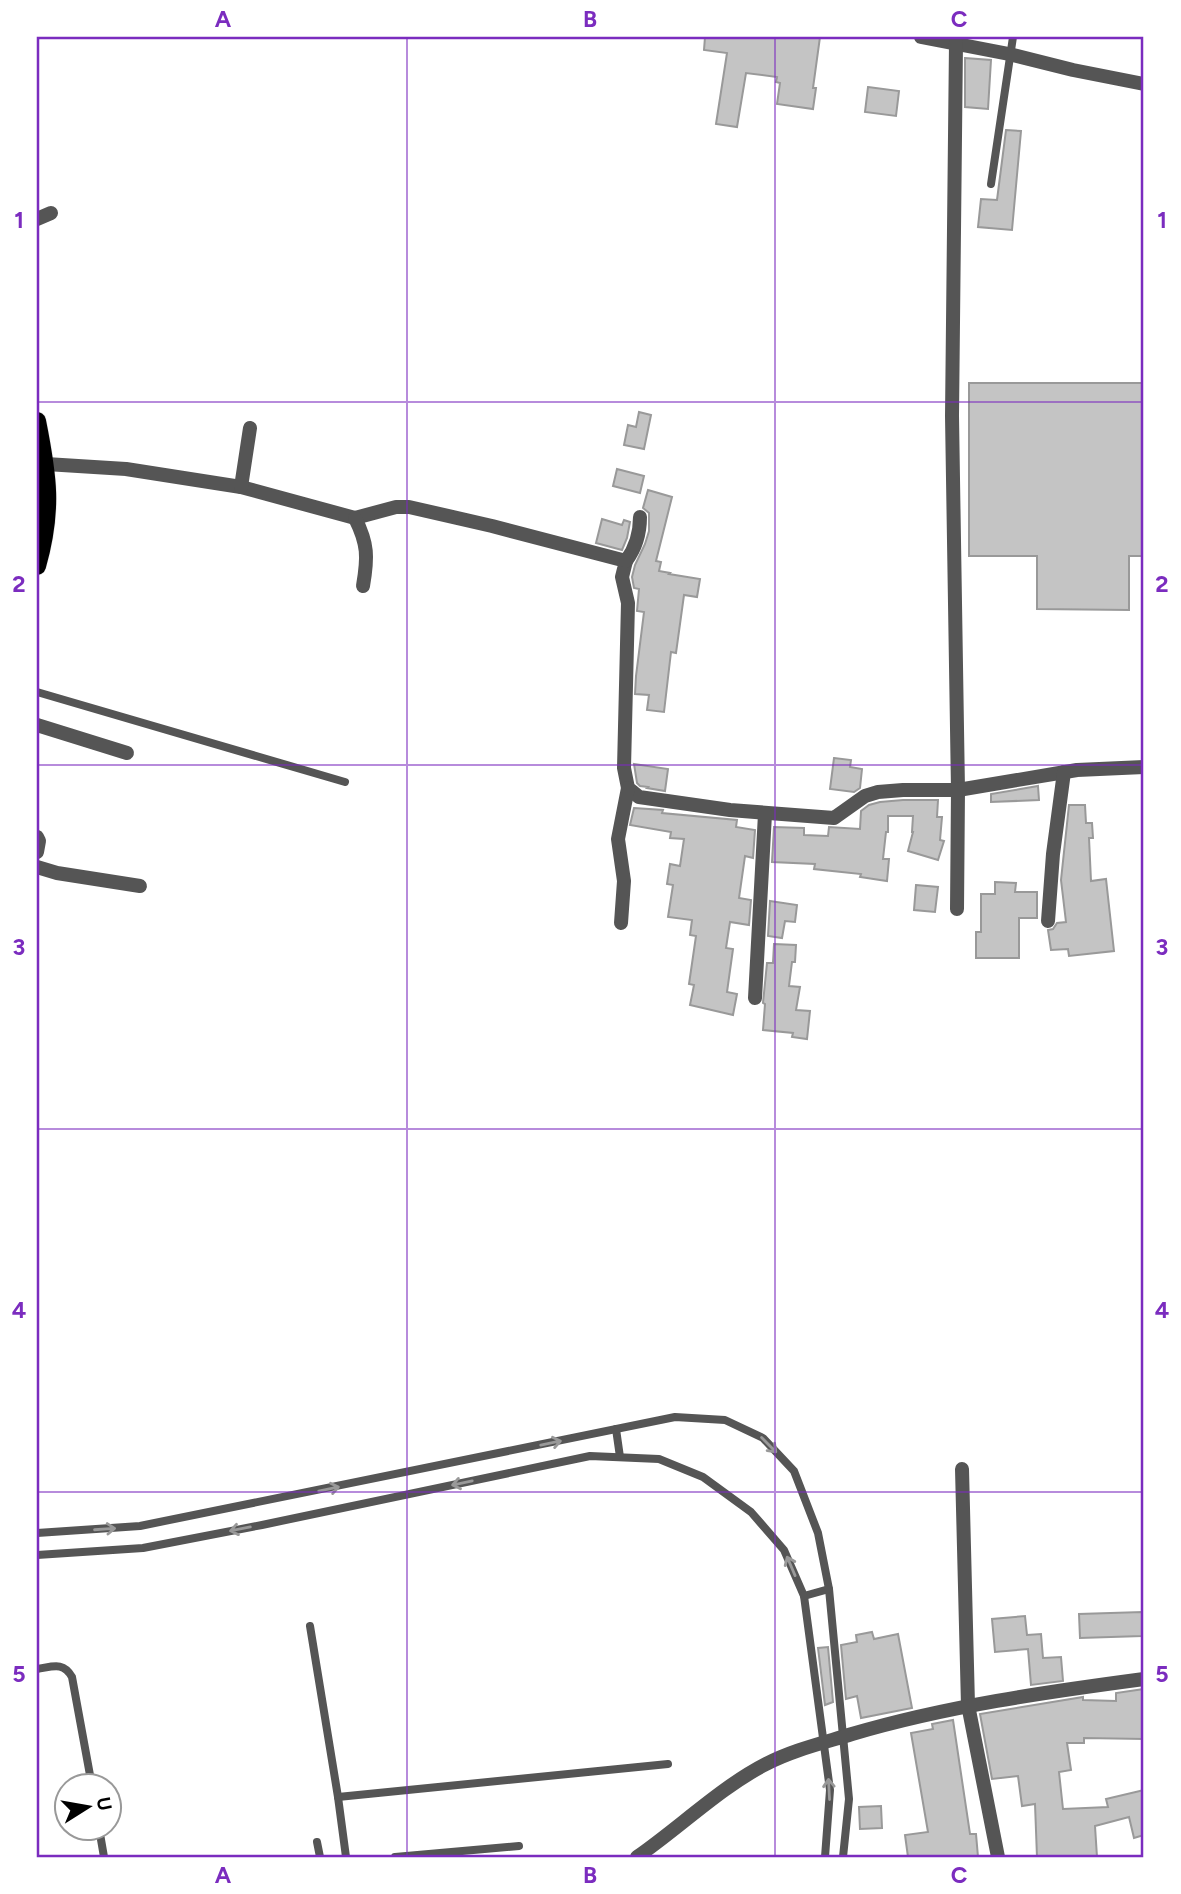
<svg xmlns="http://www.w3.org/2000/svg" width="1181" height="1894" font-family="Figtree,sans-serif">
<rect width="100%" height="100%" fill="#fff"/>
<g fill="#c4c4c4" stroke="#999" stroke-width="2">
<path d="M705 37H820L813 88H816L813 109 777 104 780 83 776 82 777 77 746 73 737 127 716 124 727 53 704 50Z"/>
<path d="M965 58 991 60 988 109 965 107Z"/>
<path d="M868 87 899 91 896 116 865 112Z"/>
<path d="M1006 130 1021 131 1012 230 978 227 981 199 997 200Z"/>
<path d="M969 383H1144V556H1129V610L1037 609V556H969Z"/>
<path d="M639 412 651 415 644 449 624 445 628 425 636 427Z"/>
<path d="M617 469 644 476 640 493 613 486Z"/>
<path d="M648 490 672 497 656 561 661 562 659 571 670 573 669 574 700 579 697 597 684 595 676 653 671 652 664 712 647 710 649 695 635 694 636 676 644 612 637 611 639 589 634 588 632 577 635 565 645 544 649 531V513L643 508Z"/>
<path d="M602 519 622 525 624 520 630 522 627 538 622 550 596 543Z"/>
<path d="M834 758 851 760 850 767 862 769 860 788 854 792 830 789Z"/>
<path d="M634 764 668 769 665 791 647 788 648 787 640 786 637 783Z"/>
<path d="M1038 786 1039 800 991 802V794Z"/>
<path d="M903 800H938L937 817H942L940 840 944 841 938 860 908 851 913 832H912L913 816H888V832H886L883 859H889L887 881 860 877 861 874 814 869 815 864 772 862 774 827 804 828V835L828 836 829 827 860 829 861 811 869 805 880 802Z"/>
<path d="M1069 805H1085L1086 823H1092L1093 838H1089L1091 881 1106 879 1114 951 1069 956 1068 949 1051 950 1048 930 1053 929 1057 923 1066 922 1061 880Z"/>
<path d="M634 808 663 810 662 813 737 820 736 827 755 830 753 858 745 856 739 898 751 900 749 925 730 922 726 948 733 949 727 992 737 994 733 1015 690 1005 694 985 689 984 696 936 690 935 692 920 668 917 673 885 667 884 670 864 680 866 684 839 670 838 671 832 630 825Z"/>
<path d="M995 882 1016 883 1015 892H1037V918H1019V958H976V932H981V894H995Z"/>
<path d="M916 885 938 887 935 912 914 910Z"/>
<path d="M770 901 797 905 795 922 785 921 782 938 768 936Z"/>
<path d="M774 944 796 945 795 962H792L789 986 800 987 796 1010 810 1011 807 1039 792 1037 793 1033 763 1030 765 1004 763 1003 767 963H773Z"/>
<path d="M1142 1612V1636L1080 1638 1079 1614Z"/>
<path d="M1025 1616 1027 1635 1041 1634 1043 1658 1061 1657 1063 1681 1031 1685 1028 1649 995 1652 992 1619Z"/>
<path d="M872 1632 874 1639 898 1634 912 1708 861 1718 857 1696 846 1699 841 1645 857 1642 856 1635Z"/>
<path d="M828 1647 833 1702 825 1705 818 1648Z"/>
<path d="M1144 1689V1739L1084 1738V1743H1067L1071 1770 1059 1772 1063 1809 1108 1807 1106 1799 1144 1790V1835L1134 1838 1129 1817 1095 1826 1097 1857H1037L1035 1804 1022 1806 1018 1776 992 1779 980 1714 1083 1697V1700L1116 1701V1693Z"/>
<path d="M953 1720 970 1834H976L978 1857H908L905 1835 928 1832 911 1733 933 1729 932 1724Z"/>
<path d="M881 1806 882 1828 860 1829 859 1807Z"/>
</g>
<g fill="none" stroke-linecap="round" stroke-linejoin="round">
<defs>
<path id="primary" d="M37 421C48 476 53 510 37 566"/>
</defs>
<use href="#primary" stroke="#dbdbdb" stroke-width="19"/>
<g stroke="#555" stroke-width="8">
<path d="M991 184 1013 37"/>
<path d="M37 692 345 782"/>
<path d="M616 1429 620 1457"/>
<path d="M37 1533 140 1526 675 1417 725 1420 763 1438 794 1471 818 1533 829 1589 849 1799 843 1857"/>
<path d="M37 1555 143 1548 262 1525 590 1456 659 1459 703 1477 751 1512 784 1550 804 1596 830 1790 825 1857"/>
<path d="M804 1596 829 1589"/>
<path d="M310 1626 338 1797 346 1857"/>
<path d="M37 1669C52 1667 63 1661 72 1677L92 1786"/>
<path d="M338 1797 668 1764"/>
<path d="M99 1828 104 1857"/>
<path d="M317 1842 320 1857"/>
<path d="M395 1857 519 1846"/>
</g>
<g stroke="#555" stroke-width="14">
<path d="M921 37 1009 54 1073 70 1144 84"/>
<path d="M956 43 952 416 958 790 957 909"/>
<path d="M37 219 51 213"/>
<path d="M46 464 126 469 241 487 355 518 396 507H409L492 526 626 561 622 577 628 603 624 768 628 788 639 797 730 810 834 818 865 796 878 792 903 790H958L1077 770 1144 767"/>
<path d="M241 487 250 428"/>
<path d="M355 518C368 544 368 557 363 586"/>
<path d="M626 561C635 549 640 533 640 517"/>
<path d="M37 725 127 753"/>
<path d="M37 837 39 841 37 852"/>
<path d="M37 867 57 873 140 886"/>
<path d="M1048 921 1053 854 1064 772"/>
<path d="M621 923 624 881 618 839 628 788"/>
<path d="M755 998 765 814"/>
<path d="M962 1469 968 1705 998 1857"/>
<path d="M637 1857C679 1828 721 1787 766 1764 793 1750 823 1743 852 1734 947 1706 1046 1692 1144 1679"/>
</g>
<use href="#primary" stroke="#000" stroke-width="18"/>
</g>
<defs><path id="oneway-shaft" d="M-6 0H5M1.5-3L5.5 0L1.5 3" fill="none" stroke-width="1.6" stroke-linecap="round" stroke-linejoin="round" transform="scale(1.75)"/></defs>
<g stroke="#999">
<use href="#oneway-shaft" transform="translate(551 1443) rotate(-12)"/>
<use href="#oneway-shaft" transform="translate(769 1445) rotate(45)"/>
<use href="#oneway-shaft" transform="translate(462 1483) rotate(168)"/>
<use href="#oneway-shaft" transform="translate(329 1489) rotate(-12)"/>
<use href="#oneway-shaft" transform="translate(105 1529) rotate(-4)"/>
<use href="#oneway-shaft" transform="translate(240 1529) rotate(169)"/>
<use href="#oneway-shaft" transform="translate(791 1566) rotate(-113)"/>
<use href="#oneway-shaft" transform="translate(829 1789) rotate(-93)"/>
</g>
<path fill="none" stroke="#7b2cbf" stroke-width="2" stroke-opacity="0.55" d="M407 37V1857M775 37V1857M37 402H1144M37 765H1144M37 1129H1144M37 1492H1144"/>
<rect width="1181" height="1894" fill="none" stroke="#ffffff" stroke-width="77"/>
<g transform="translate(88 1807) rotate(79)"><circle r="33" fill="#ffffff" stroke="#999999" stroke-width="2"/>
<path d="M0-5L12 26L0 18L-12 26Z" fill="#000000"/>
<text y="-10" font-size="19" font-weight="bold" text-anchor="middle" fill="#000000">U</text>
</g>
<rect x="38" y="38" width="1104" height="1818" fill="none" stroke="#7b2cbf" stroke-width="2.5"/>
<g font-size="23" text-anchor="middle" font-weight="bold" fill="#7b2cbf">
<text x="223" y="27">A</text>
<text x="590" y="27">B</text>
<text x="959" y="27">C</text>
<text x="19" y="228">1</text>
<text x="1162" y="228">1</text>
<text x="19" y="592">2</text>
<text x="1162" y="592">2</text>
<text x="19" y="955">3</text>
<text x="1162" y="955">3</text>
<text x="19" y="1318">4</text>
<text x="1162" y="1318">4</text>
<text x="19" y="1682">5</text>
<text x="1162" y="1682">5</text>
<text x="223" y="1883">A</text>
<text x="590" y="1883">B</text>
<text x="959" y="1883">C</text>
</g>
</svg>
